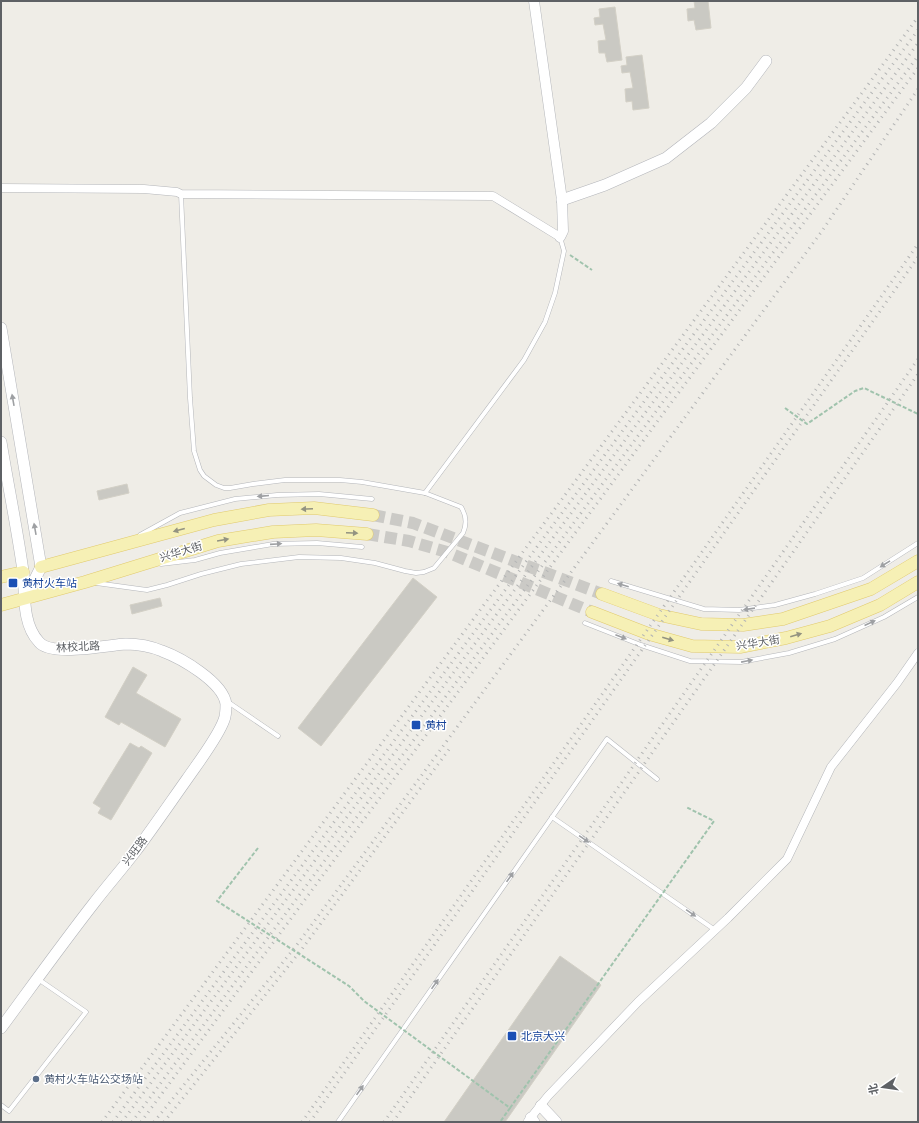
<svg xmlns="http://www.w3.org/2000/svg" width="919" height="1123" font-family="'Fira Sans Condensed','Noto Sans SC',sans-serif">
<rect width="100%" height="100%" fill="#efede7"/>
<g fill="#cac9c3" stroke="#d3d0c6">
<path d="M694 1H708L711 28 696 30 694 20 688 21 687 9 695 8Z"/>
<path d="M615 7 622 60 607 62 605 53H599L598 41 606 40 603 24 595 25 594 18 600 17 599 9Z"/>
<path d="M642 55 649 108 633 110 632 101 626 102 625 89 633 88 630 72 622 73 621 66 627 65 626 57Z"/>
<path d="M127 484 129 493 99 500 97 491Z"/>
<path d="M413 578 437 597 321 746 298 728Z"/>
<path d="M160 598 162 606 132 614 130 605Z"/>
<path d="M133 667 147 675 136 693 181 719 165 747 121 722 119 725 105 717Z"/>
<path d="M130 743 139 748 141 746 152 753 111 820 98 813 101 808 93 803Z"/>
<path d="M560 956 601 985 505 1122H444Z"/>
</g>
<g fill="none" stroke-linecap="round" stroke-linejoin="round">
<g stroke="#cbcac6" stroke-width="12" stroke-dasharray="12 6" stroke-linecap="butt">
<path d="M373 515 413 523 602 594"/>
<path d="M367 534 409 541 447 552 592 612"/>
</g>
<defs>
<g id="service">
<path d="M425 493 524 360 545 322 555 293 564 251 560 237"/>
<path d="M140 535 180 513 235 499 277 495 319 494 372 499"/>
<path d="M161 564 195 560 220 553 273 544 317 543 362 547"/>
<path d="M611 581 704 609 739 610 775 605 815 594 863 578 918 543"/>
<path d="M96 583 147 590 167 585 201 574 241 564 299 557 341 558 375 563 405 571 416 573 424 572 434 568 463 533C467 524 466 515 461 507L425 493 362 482 340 480H285L253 484 230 488H224L216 485 204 476 200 470 194 451 190 398 181 194"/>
<path d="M585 623 641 645 690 661 741 662 789 653 835 639 884 617 918 597"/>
<path d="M228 702 278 736"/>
<path d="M552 817 715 930"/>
<path d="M1 1105 9 1111 86 1012 38 979"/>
<path d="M338 1122 607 739 657 779"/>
</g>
<g id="minor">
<path d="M1 188 144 189 177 192 181 194 493 196 560 237"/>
<path d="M528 1121 548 1096 638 1002 728 918 787 859 831 767 897 683 918 653"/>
</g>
<path id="tertiary" d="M534 1 562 200 563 231 560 237"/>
<g id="secondary">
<path d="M562 200 605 185 666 158 711 123 746 88 766 61"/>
<path d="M1 328 41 567"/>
<path d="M1 442C8 485 17 528 23 571 25 594 22 624 39 642 51 657 107 645 126 644 139 644 150 646 162 651 181 658 223 682 226 704 226 709 226 715 224 720 218 737 198 763 187 779 170 803 153 828 135 852 122 869 107 886 94 903 62 944 32 986 1 1028"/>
<path d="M25 599 41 567"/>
<path d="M541 1106 556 1122"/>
<path d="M531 1118 534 1122"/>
</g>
<g id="primary">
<path d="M41 567 214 520 269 510 314 508 373 515"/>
<path d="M1 577 23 572"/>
<path d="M602 594 659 615 701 624 743 625 783 619 871 589 918 561"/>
<path d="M1 605 85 582 218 541 273 532 316 530 367 534"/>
<path d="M592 612 649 634 692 646 740 647 786 638 830 626 880 605 918 582"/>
</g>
</defs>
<use href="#service" stroke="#b4b6ba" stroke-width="5"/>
<use href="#minor" stroke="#b4b6ba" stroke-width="9"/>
<use href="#tertiary" stroke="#b4b6ba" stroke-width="11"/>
<use href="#secondary" stroke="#b3b5ba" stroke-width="12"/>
<use href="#primary" stroke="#e1ca6d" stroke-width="13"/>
<g stroke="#a0c3ad" stroke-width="2" stroke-dasharray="4 2" stroke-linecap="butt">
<path d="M570 255 592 270"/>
<path d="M785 408 807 424 855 391 864 388 918 414"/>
</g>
<use href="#service" stroke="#fff" stroke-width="4"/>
<use href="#minor" stroke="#fff" stroke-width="8"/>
<use href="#tertiary" stroke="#fff" stroke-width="10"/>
<use href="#secondary" stroke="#fff" stroke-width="11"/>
<use href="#primary" stroke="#f6f0b5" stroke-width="12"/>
<g stroke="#b4b5b5" stroke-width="3" stroke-dasharray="1 5" stroke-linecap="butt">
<path d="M102 1122 918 17"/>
<path d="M113 1122 918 30"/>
<path d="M122 1122 918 43"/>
<path d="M132 1122 918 56"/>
<path d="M141 1122 918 68"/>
<path d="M154 1122 296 946 822 231 918 89"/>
<path d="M164 1122 302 949 450 748"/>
<path d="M302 1122 918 244"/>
<path d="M310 1122 918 257"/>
<path d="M384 1122 918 359"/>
<path d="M393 1122 918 374"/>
</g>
<g stroke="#a0c3ad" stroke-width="2" stroke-dasharray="4 2" stroke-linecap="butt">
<path d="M258 848 217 901 349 986 364 1001 510 1108 500 1122"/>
<path d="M510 1108 714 821 686 807"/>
</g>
</g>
<defs><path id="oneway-solid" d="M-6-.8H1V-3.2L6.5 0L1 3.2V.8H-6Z"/></defs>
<g fill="#9ea0a3">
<use href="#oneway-solid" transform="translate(13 400) rotate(-100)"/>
<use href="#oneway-solid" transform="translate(263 496) rotate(175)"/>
<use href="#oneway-solid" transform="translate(35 529) rotate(-100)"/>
<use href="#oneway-solid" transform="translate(276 544) rotate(-4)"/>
<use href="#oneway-solid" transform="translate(885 564) rotate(148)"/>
<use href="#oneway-solid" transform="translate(623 585) rotate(-163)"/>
<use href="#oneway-solid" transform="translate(749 609) rotate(172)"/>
<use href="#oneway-solid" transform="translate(870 623) rotate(-24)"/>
<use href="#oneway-solid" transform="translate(621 637) rotate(21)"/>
<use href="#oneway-solid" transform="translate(747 661) rotate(-11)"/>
<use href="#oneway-solid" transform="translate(584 839) rotate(35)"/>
<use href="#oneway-solid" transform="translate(510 877) rotate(-55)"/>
<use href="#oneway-solid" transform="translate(691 913) rotate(35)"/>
<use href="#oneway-solid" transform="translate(435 984) rotate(-55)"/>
<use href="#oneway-solid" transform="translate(360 1090) rotate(-55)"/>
</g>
<g fill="#939381">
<use href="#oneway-solid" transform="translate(307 509) rotate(177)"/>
<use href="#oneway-solid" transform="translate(179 530) rotate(165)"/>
<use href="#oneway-solid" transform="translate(352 533) rotate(3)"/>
<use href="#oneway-solid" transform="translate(223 540) rotate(-10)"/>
<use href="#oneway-solid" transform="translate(796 635) rotate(-16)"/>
<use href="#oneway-solid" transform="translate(668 639) rotate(16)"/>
</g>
<g fill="#1a4fb4" stroke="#fff" stroke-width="1.5">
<rect x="8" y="578" width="10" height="10" rx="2"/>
<rect x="411" y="720" width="10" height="10" rx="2"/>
<rect x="507" y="1031" width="10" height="10" rx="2"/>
</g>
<circle fill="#5c6f8a" stroke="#fff" stroke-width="1.5" cx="36" cy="1079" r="4"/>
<g text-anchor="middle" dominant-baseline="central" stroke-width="3" stroke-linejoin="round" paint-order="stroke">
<g font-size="11" fill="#5e6165" stroke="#fff">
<text transform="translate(181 552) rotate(-17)">兴华大街</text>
<text transform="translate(758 643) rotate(-9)">兴华大街</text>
<text transform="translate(78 647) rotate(-3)">林校北路</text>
<text transform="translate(135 851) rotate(-53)">兴旺路</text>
</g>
<g font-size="11" fill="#164399" stroke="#fff" text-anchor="start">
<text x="22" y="583">黄村火车站</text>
<text x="425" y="725">黄村</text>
<text x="521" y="1036">北京大兴</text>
</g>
<g font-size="11" fill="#4e5e75" stroke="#fff" text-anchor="start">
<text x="44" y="1079">黄村火车站公交场站</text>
</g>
</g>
<rect width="919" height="1123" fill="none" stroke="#5e6165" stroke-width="4"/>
<g transform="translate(883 1087) rotate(257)" stroke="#ffffff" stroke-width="3" paint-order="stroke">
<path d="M0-3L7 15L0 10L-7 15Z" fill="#5e6165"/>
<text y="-6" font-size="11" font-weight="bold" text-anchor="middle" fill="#5e6165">北</text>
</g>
</svg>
